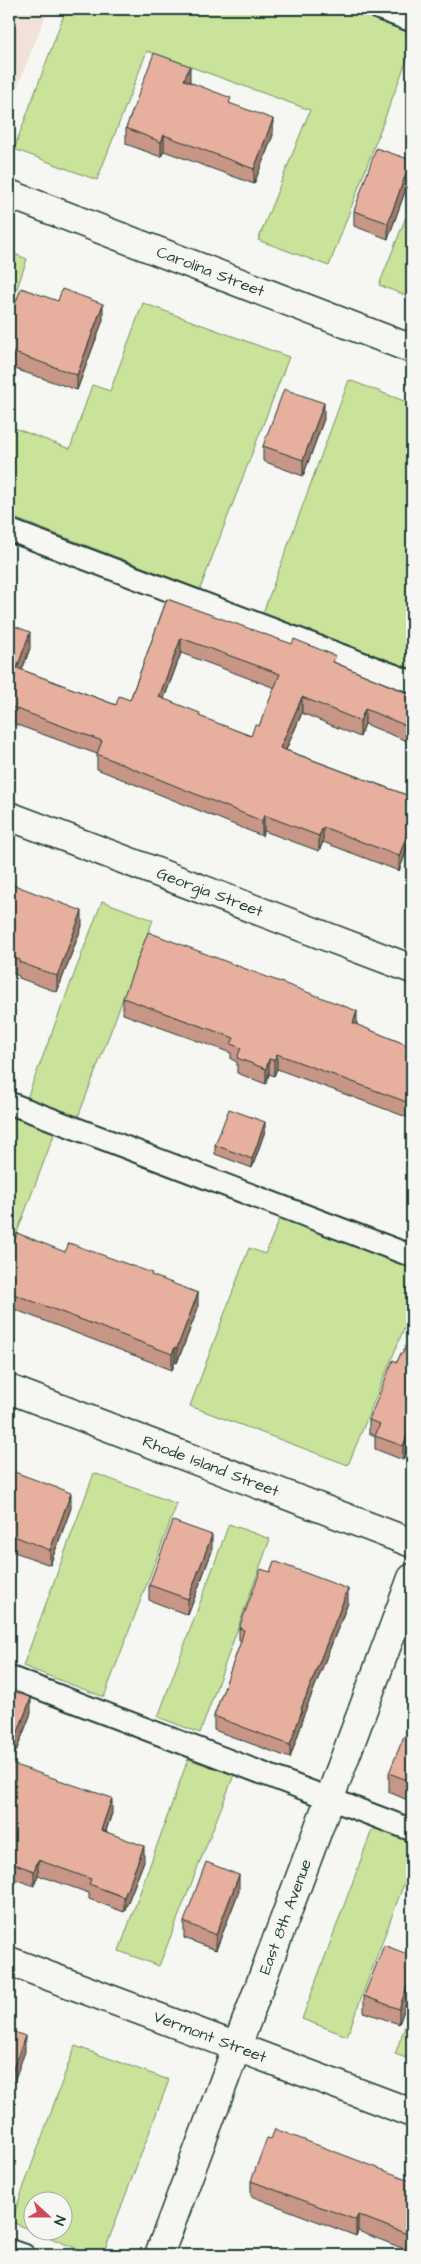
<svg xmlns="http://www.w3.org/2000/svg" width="421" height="2264" font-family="'Architects Daughter',sans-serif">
<rect width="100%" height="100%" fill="#f6f6f2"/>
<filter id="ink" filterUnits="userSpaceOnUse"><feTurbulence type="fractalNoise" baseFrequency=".02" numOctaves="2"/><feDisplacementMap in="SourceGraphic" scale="10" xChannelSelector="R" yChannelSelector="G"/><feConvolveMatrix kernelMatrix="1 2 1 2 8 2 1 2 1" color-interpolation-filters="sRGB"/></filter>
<g filter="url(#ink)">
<path fill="#f2e1d8" d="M9 9H48L9 108Z"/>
<g fill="#c9e39a" stroke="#749067">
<path d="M66 9H356L412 30V46L329 266 258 240 310 110 147 51 97 180 14 149Z"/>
<path d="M412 202V298L379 285Z"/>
<path d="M9 252 27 259 9 312Z"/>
<path d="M143 303 289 357 200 589 9 516V426L70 449 92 385 110 391Z"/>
<path d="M349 380 412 404V669L263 613Z"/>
<path d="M102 901 153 920 78 1117 27 1098Z"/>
<path d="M9 1114 55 1132 9 1254Z"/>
<path d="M280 1218 412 1268V1309L348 1465 190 1406 249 1248 265 1254Z"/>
<path d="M94 1473 177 1504 104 1697 23 1666Z"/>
<path d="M229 1524 270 1539 200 1733 158 1717Z"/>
<path d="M188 1759 234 1775 159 1966 119 1951Z"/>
<path d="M373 1827 412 1841V1862L347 2036 302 2019Z"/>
<path d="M412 2007V2060L395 2054Z"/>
<path d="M75 2046 169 2080 103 2255H93L35 2232H62V2202H32V2230L11 2222Z"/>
</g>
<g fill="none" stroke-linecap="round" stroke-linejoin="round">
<defs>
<g id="service">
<path d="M380 9 412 21"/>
<path d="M9 530 412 682"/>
<path d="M9 1103 412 1256"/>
<path d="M9 1677 412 1830"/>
<path d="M9 2250 24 2255"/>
</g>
<g id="minor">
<path id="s1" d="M9 194 412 349"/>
<path id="s2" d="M9 816 412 969"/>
<path id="s3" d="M9 1389 412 1543"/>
<path id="s4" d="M9 1961 412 2113"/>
</g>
<g id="tertiary">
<path id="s5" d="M159 2255 412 1578"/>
</g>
</defs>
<use href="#service" stroke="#1f3d34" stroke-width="25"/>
<use href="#minor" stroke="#1f3d34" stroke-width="31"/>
<use href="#tertiary" stroke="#1f3d34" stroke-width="31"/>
<use href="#service" stroke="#f6f6f2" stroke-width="21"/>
<use href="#minor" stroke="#f6f6f2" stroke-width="28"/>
<use href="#tertiary" stroke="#f6f6f2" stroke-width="28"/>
</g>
<g fill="#c79687" stroke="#1f3d34" fill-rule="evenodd">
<path d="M190 81V82L231 104 273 135 254 184 164 151 161 157 126 144V128Z"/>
<path d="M411 175 388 239 354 226V211Z"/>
<path d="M103 320 77 390 9 367V321Z"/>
<path d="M324 419 303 476 263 461V446Z"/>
<path d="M167 599 336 663 412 695V694V743L365 724 360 737 302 713 286 750 412 797V836L399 871 323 842 319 851 264 831 262 836 97 769V754L9 722V624L30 648 22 670 116 705 130 700ZM181 653 275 688 259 726 251 736 200 717 164 699Z"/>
<path d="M9 883 82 926 57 992 19 978V976L9 972Z"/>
<path d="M123 998 357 1025 412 1047V1119L277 1069 274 1076 269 1074 266 1084 237 1073V1062L231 1059V1053L123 1014Z"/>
<path d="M265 1131 252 1168 215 1154V1145Z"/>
<path d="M65 1252 152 1276 198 1308 177 1363 175 1362 172 1370 11 1308V1298L9 1297V1255Z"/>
<path d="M412 1328V1436L403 1460 375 1449V1436L369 1433V1420L397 1362 403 1353Z"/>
<path d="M9 1470 71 1508 50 1565 9 1550Z"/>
<path d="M212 1551 188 1615 149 1600V1585Z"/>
<path d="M348 1603 302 1719V1723L290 1758 214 1730V1716L241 1642 239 1641V1628Z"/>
<path d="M9 1689 31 1713 11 1764 112 1813 106 1831 144 1861 124 1912 89 1899V1893L38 1875 34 1886 9 1877Z"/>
<path d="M412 1740V1802L389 1792V1773Z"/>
<path d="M239 1891 216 1950 184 1938V1922Z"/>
<path d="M412 1956V1988L399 2024 364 2012V1996Z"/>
<path d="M251 2181H412V2252L358 2231 356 2236 251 2196Z"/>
</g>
<g fill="#a27a6e" stroke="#1f3d34">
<path d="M190 66V81L184 96V80Z"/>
<path d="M273 119V135L254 184V169Z"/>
<path d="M164 135V151L161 157V142Z"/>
<path d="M411 160V175L388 239V223Z"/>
<path d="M103 304V320L77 390V375Z"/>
<path d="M324 403V419L303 476V460Z"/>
<path d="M30 632V648L17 684V668Z"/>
<path d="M181 638V653L159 712V697Z"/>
<path d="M302 697V713L280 763V748Z"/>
<path d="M365 709V724L360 737V721Z"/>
<path d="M264 815V831L262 836V821Z"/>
<path d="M412 821V836L399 871V856Z"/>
<path d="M323 827V842L319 851V836Z"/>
<path d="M82 911V926L57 992V976Z"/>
<path d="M357 1011V1027L353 1023Z"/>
<path d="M277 1054V1069L274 1076V1060Z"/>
<path d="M269 1059V1074L266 1084V1069Z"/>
<path d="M265 1122V1131L252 1168V1159Z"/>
<path d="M198 1293V1308L177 1363V1348Z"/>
<path d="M175 1347V1362L172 1370V1354Z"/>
<path d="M412 1422V1436L403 1460V1446Z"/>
<path d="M71 1493V1508L50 1565V1550Z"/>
<path d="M212 1535V1551L188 1615V1599Z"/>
<path d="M348 1589V1603L302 1719V1723L290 1758V1745L301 1709Z"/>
<path d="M31 1698V1713L9 1770V1755Z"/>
<path d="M112 1798V1813L101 1845V1830Z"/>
<path d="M144 1846V1861L124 1912V1897Z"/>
<path d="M38 1860V1875L34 1886V1871Z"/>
<path d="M239 1875V1891L216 1950V1935Z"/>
<path d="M412 1972V1988L399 2024V2009Z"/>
<path d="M25 2036V2052L9 2095V2080Z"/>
<path d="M358 2215V2231L356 2236V2220Z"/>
</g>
<g fill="#e7af9d" stroke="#1f3d34" fill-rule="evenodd">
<path d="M154 53 190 66 184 80 231 98 229 103 273 119 254 169 164 135 161 142 126 128Z"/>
<path d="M376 148 411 160 388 223 354 211Z"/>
<path d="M21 288 58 301 62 289 103 304 77 375 9 351V321Z"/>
<path d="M284 389 324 403 303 460 263 446Z"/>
<path d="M167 599 292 644 294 639 336 656 333 662 412 695V694V728L365 709 360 721 302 697 280 748 412 797V821L399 856 323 827 319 836 264 815 262 821 97 754 102 741 9 706V624L30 632 17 668 116 705 119 696 130 700ZM181 638 280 674 259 726 255 725 251 736 199 716 200 713 159 697Z"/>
<path d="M9 883 82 911 57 976 19 962 20 960 9 956Z"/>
<path d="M148 932 357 1011 353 1023 412 1047V1104L277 1054 274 1060 269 1059 266 1069 237 1058 241 1048 231 1044 234 1038 123 998Z"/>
<path d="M229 1109 265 1122 252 1159 215 1145Z"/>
<path d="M17 1233 65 1252 69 1243 152 1273 151 1275 198 1293 177 1348 175 1347 172 1354 11 1293 14 1284 9 1281V1255Z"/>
<path d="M412 1328V1422L403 1446 375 1436 380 1424 369 1420 393 1360 397 1362 401 1353H403Z"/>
<path d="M9 1470 71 1493 50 1550 9 1534 12 1526 9 1525Z"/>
<path d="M173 1521 212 1535 188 1599 149 1585Z"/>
<path d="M274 1561 348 1589 301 1709 302 1710 290 1745 214 1716 241 1641 244 1630 239 1628 261 1569 270 1572Z"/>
<path d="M9 1689 31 1698 9 1755Z"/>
<path d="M404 1736 412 1740V1782L389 1773Z"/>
<path d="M9 1763 112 1798 101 1830 144 1846 124 1897 89 1884 91 1879 38 1860 34 1871 9 1862Z"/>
<path d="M206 1862 239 1875 216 1935 184 1922Z"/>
<path d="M384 1945 412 1956V1972L399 2009 364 1996Z"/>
<path d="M9 2030 25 2036 9 2080Z"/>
<path d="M275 2129 412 2181V2236L358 2215 356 2220 251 2181 267 2138 271 2139Z"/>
</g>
</g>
<g text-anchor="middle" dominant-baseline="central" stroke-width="4" stroke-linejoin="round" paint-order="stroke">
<g font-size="16" fill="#1f3d34" stroke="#f6f6f2">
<text stroke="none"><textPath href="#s1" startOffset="216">Carolina Street</textPath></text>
<text stroke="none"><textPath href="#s2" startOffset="215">Georgia Street</textPath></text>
<text stroke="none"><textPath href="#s3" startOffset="216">Rhode Island Street</textPath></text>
<text stroke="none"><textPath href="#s5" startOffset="361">East 8th Avenue</textPath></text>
<text stroke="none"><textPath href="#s4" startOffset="215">Vermont Street</textPath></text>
</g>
</g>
<rect width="421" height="2264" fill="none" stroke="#f6f6f2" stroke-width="30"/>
<rect x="15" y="15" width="391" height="2234" fill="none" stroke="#1f3d34" stroke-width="2" filter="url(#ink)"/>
<g transform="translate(48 2216) rotate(111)"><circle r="24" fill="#f6f6f2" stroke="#a0aca6"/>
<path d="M0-4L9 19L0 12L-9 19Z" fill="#d1495b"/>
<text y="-8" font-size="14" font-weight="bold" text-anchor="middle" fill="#1f3d34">N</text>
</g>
</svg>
